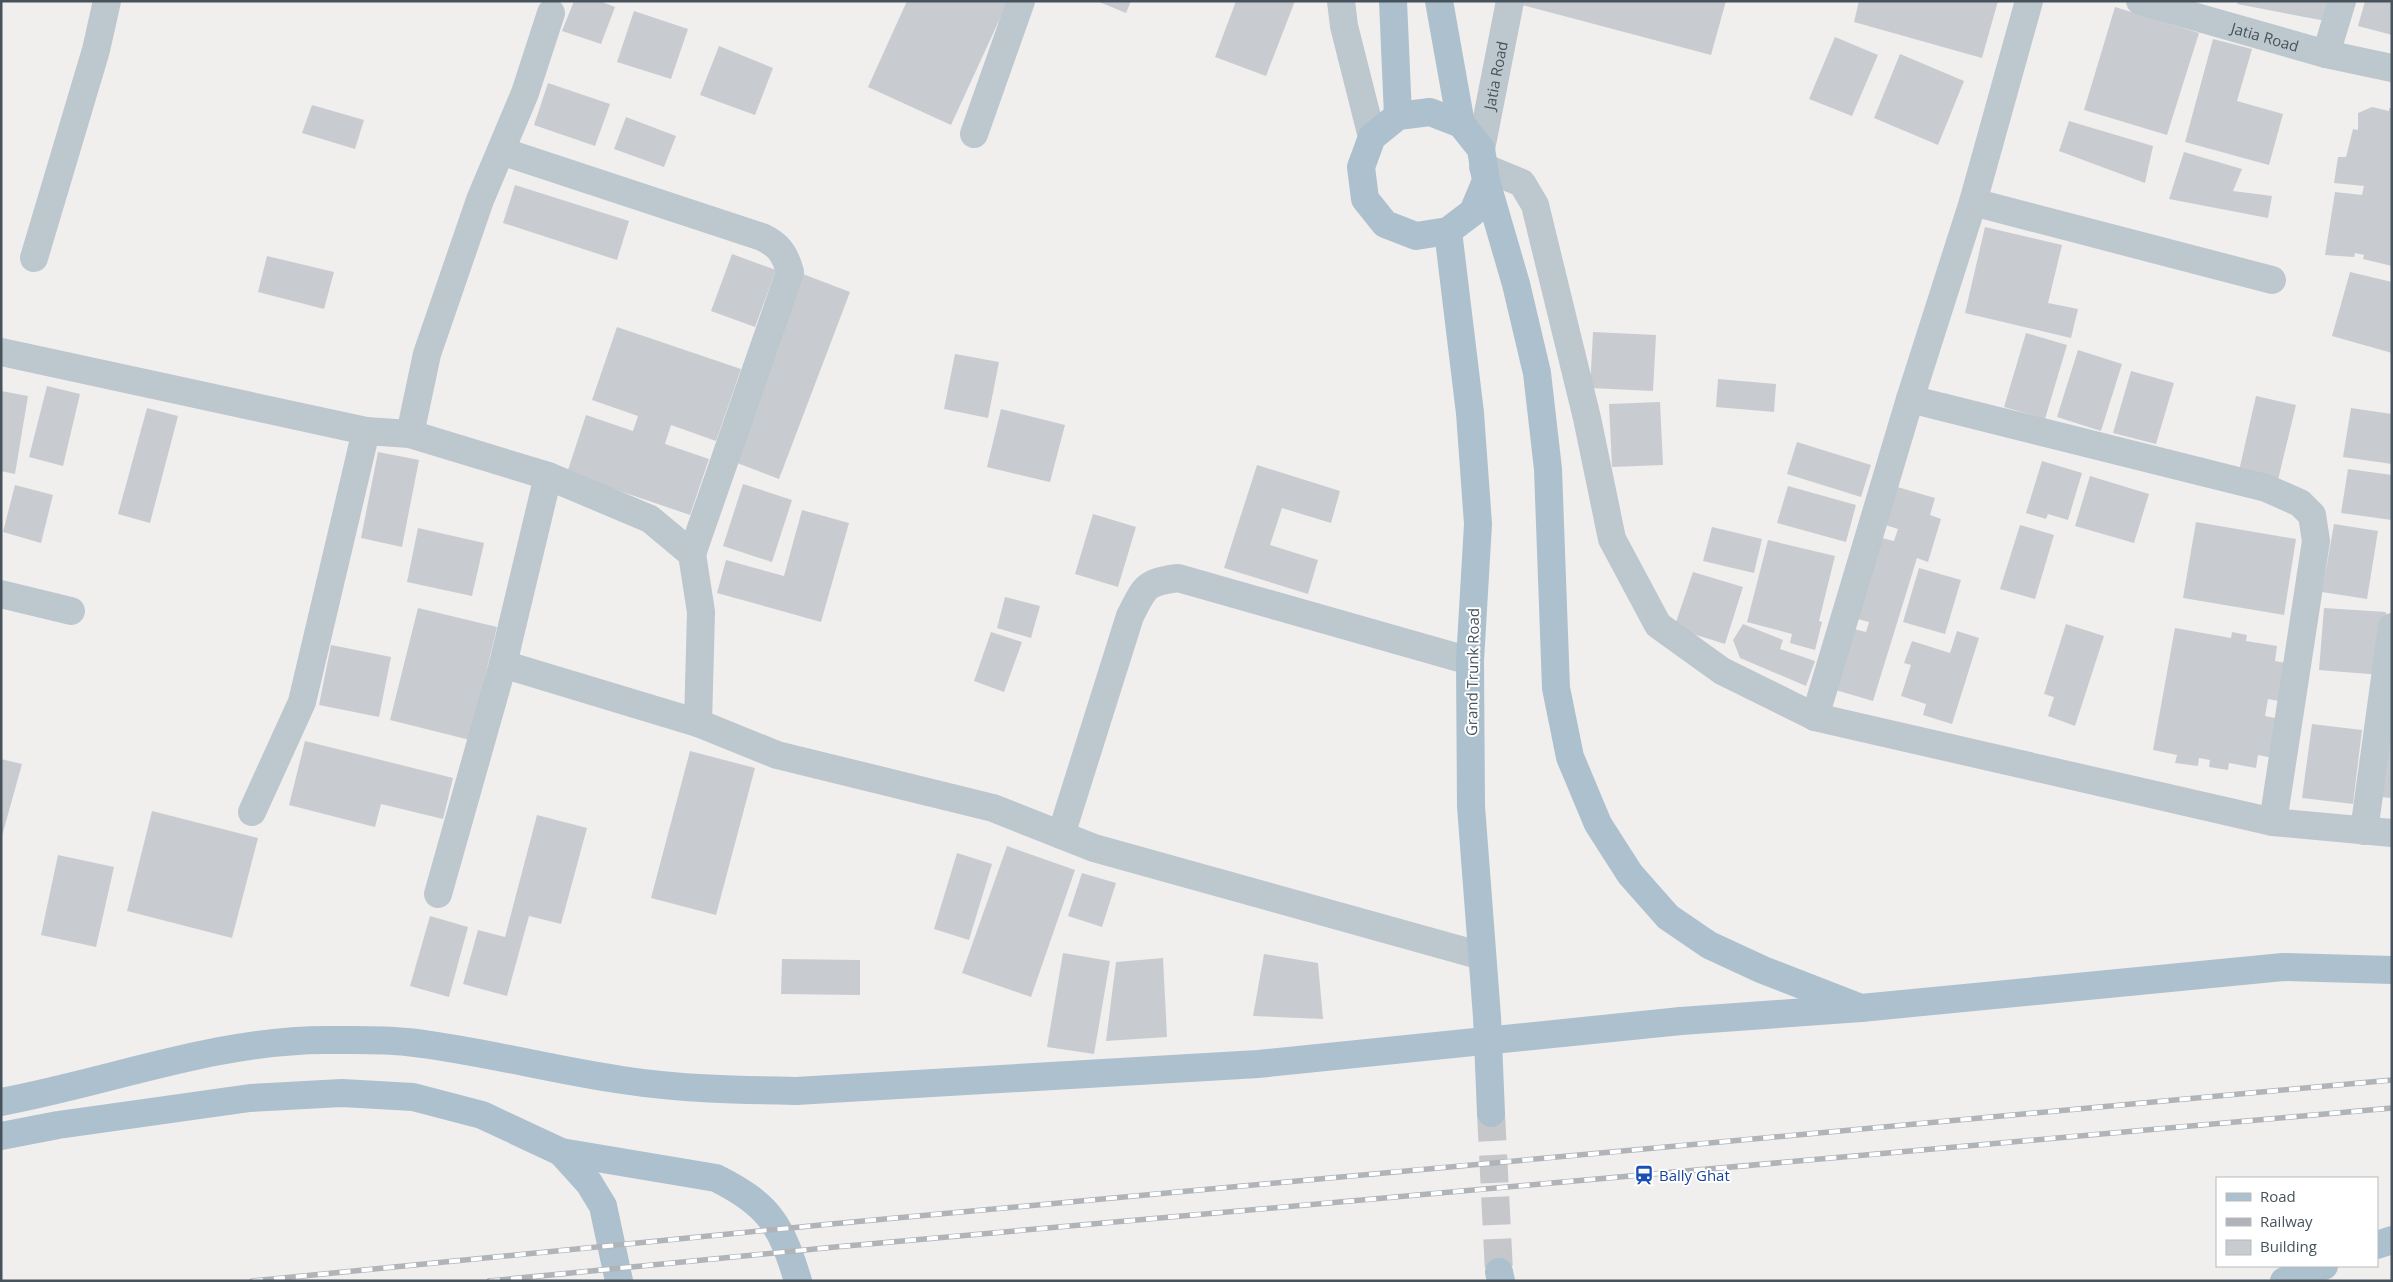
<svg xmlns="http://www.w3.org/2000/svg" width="2393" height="1282" font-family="'Open Sans',sans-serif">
<rect width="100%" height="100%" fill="#f1eeee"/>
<g fill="#c8ccd1">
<path d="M574 1H600L615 7 601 44 562 31Z"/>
<path d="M907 1H1008L951 125 868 87Z"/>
<path d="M1097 1H1131L1126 13Z"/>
<path d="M1236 1H1295L1266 76 1215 57Z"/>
<path d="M1523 1H1726L1711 55 1522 5Z"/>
<path d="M1859 1H1998L1982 58 1854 22Z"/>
<path d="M2238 1H2336L2331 22 2237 4Z"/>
<path d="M2365 1H2392V35L2358 26Z"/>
<path d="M2115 7 2199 33 2167 135 2084 110Z"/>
<path d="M634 11 688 29 671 79 617 62Z"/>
<path d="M1835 37 1878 55 1852 116 1809 99Z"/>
<path d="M2213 39 2252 49 2237 101 2283 114 2269 165 2185 142Z"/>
<path d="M719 46 773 68 755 115 700 95Z"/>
<path d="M1900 54 1964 81 1938 145 1874 118Z"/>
<path d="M548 83 610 104 595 146 534 125Z"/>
<path d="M312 105 364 120 355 149 302 133Z"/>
<path d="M2372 107 2389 111V108H2392V266L2363 259 2364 255 2355 253 2354 257 2325 255 2335 192 2362 195 2364 186 2334 183 2338 157H2346L2353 129 2358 130V113Z"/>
<path d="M626 117 676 136 664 167 614 149Z"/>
<path d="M2069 121 2153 146 2145 183 2059 151Z"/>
<path d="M2184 152 2242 169 2233 191 2272 196 2268 218 2169 199Z"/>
<path d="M515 185 629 221 617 260 503 223Z"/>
<path d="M1985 227 2062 245 2048 303 2078 309 2071 338 1965 313Z"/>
<path d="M732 254 776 270 755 327 711 311Z"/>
<path d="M267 256 334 272 324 309 258 292Z"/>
<path d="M2350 272 2392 282V353L2332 336Z"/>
<path d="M803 274 850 292 779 479 732 461Z"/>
<path d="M617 327 741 369 716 441 671 425 665 444 709 459 690 515 567 473 586 415 633 431 638 416 592 400Z"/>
<path d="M1593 332 1656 335 1653 391 1590 388Z"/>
<path d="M2026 333 2067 345 2045 419 2004 407Z"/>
<path d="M2078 350 2122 364 2101 431 2057 417Z"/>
<path d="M955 354 999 362 988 418 944 409Z"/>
<path d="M2131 371 2174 383 2156 444 2113 433Z"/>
<path d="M1718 379 1776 384 1774 412 1716 407Z"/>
<path d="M47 386 80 394 63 466 29 457Z"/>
<path d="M1 391 28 396 15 474 1 471Z"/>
<path d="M2256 396 2296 405 2278 480 2239 471Z"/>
<path d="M1660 402 1663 465 1612 467 1609 404Z"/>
<path d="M147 408 178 416 150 523 118 514Z"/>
<path d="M2351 408 2392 414V464L2343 457Z"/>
<path d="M1001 409 1065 425 1050 482 987 467Z"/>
<path d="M1797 442 1871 465 1861 497 1787 474Z"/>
<path d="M378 452 419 460 402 547 361 538Z"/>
<path d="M2042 461 2082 473 2068 520 2048 514 2046 519 2026 513Z"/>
<path d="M1257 465 1340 491 1331 523 1282 508 1270 545 1318 560 1308 594 1224 568Z"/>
<path d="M2348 469 2392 475V520L2341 513Z"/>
<path d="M2090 476 2149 494 2134 543 2075 526Z"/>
<path d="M743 484 792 500 772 562 723 546Z"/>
<path d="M15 485 53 495 41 543 3 532Z"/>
<path d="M1788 486 1856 505 1846 542 1777 523Z"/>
<path d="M1894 486 1935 498 1930 515 1941 519 1928 562 1917 558 1873 701 1832 689 1850 628 1866 632 1869 622 1854 618 1878 537 1894 541 1898 529 1882 524Z"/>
<path d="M802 510 849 523 821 622 717 593 726 560 784 576Z"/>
<path d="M1093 514 1136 527 1118 587 1075 574Z"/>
<path d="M2196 522 2296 539 2284 615 2183 598Z"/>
<path d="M2334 524 2378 531 2367 599 2322 592Z"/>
<path d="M2020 525 2054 535 2035 599 2000 589Z"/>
<path d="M1712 527 1762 539 1754 573 1703 561Z"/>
<path d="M418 528 484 543 472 596 407 582Z"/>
<path d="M1768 540 1835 556 1819 621 1822 622 1815 650 1790 643 1792 634 1747 622Z"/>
<path d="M1919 568 1961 580 1945 634 1903 622Z"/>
<path d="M1693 572 1743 587 1725 644 1674 628Z"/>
<path d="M1005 597 1040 606 1031 638 997 628Z"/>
<path d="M418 608 497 627 470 740 390 720Z"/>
<path d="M2324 608 2386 612 2381 675 2319 670Z"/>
<path d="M1743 624 1783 640 1780 649 1815 661 1806 686 1740 658 1733 640Z"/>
<path d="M2066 624 2104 636 2075 726 2048 716 2054 697 2044 694Z"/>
<path d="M2175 628 2231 638 2232 632 2247 635 2246 641 2277 646 2275 661 2286 663 2279 701 2268 699 2265 716 2280 719 2273 758 2258 755 2256 768 2229 763 2228 770 2209 767 2210 760 2199 758 2198 766 2175 763 2177 755 2153 750Z"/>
<path d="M1957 631 1979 638 1952 724 1923 715 1926 704 1901 696 1911 665 1904 663 1912 641 1950 653Z"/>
<path d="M991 632 1022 642 1004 692 974 681Z"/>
<path d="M331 645 391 657 379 717 319 705Z"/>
<path d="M2312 724 2362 730 2353 804 2302 798Z"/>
<path d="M2392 724V798L2380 797Z"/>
<path d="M305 741 453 778 443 819 381 804 375 827 289 805Z"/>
<path d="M690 751 755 768 716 915 651 898Z"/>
<path d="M1 759 22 764 2 836H1Z"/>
<path d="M152 811 258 838 232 938 127 911Z"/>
<path d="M537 815 587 828 561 924 529 916 507 996 463 984 478 930 505 937Z"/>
<path d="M1007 846 1075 870 1031 997 962 973Z"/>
<path d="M957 853 992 864 969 940 934 929Z"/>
<path d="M58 855 114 867 96 947 41 935Z"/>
<path d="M1082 873 1116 883 1102 927 1068 916Z"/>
<path d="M430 916 468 927 449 997 410 986Z"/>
<path d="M1063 953 1110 961 1094 1054 1047 1047Z"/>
<path d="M1264 954 1318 963 1323 1019 1253 1016Z"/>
<path d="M1163 958 1167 1037 1106 1041 1116 962Z"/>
<path d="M782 959 860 960V995L781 994Z"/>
</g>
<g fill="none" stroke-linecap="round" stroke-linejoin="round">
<path stroke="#c6c7ca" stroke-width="28" stroke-dasharray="28 14" stroke-linecap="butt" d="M1491 1113 1499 1272"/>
<g stroke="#bcc7ce" stroke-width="28">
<path d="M1341 1 1344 26 1372 137"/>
<path id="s1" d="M2140 1 2326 54 2392 68"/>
<path d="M2326 54 2342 1"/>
<path d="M974 134 1021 1"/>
<path id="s2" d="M1481 149 1510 1"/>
<path d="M501 151 762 237C779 245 785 254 790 272L692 554"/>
<path d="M1483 167 1522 183 1535 205 1587 418 1612 539 1658 625 1722 671 1815 717 2273 822 2392 833"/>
<path d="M1973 202 2272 280"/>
<path d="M34 258 96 50 107 1"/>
<path d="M1 352 366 431 410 434 548 476 650 519 692 554 701 612 698 723 777 755 993 808 1094 848 1482 956"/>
<path d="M1910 399 2266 488 2300 503 2312 515 2316 541 2273 822"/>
<path d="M410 434 427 354 480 200 525 93 551 13"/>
<path d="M1 594 71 611"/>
<path d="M503 664 698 723"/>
<path d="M1815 717 1910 399 1973 202 2029 1"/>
<path d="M252 812 302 702 366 431"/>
<path d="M2364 831 2392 627"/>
<path d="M1061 835 1130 616C1145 587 1145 582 1178 578L1470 661"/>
<path d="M438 894 503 664 548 476"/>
</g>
<g stroke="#adc0ce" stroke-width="28">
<path d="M1393 1 1398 116"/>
<path d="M1439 1 1461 124"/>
<path d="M1486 181 1473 212 1448 231 1416 236 1385 224 1365 199 1361 167 1372 137 1398 116 1430 112 1461 124 1481 149 1486 181 1516 284 1537 373 1548 469 1556 688 1570 757 1598 824 1630 874 1668 917 1709 945 1763 970 1861 1008"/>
<path d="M1448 231 1470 413 1478 524 1470 661 1471 806 1487 1017 1491 1113"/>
<path d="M1681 1021 1861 1008 2283 967 2392 970"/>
<path d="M1 1102C109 1082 216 1040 326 1040 353 1040 381 1039 407 1042 480 1050 551 1070 622 1080 680 1089 738 1090 796 1091"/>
<path d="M1 1136 58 1125 250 1098 342 1093 413 1097 482 1115 561 1152 716 1178C770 1205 781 1225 798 1281"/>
<path d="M561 1152 589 1183 603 1206 619 1281"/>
<path d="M2377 1245 2392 1240"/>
<path d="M1499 1272 1501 1281"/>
<path d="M2284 1281 2324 1266"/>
</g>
<defs>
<g id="rail">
<path d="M252 1281 831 1224 2392 1080"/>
<path d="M489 1281 835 1247 2392 1108"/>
</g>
</defs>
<use href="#rail" stroke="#b0b4b9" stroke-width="5.5"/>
<use href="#rail" stroke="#fff" stroke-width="4" stroke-dasharray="11" stroke-linecap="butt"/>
<path stroke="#adc0ce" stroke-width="28" d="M796 1091 1258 1064 1681 1021"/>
</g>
<defs>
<symbol id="station-bare" viewBox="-9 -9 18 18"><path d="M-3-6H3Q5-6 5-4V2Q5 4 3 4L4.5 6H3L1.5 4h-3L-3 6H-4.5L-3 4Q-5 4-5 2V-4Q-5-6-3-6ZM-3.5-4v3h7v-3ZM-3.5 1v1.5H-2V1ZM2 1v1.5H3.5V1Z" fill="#1a4fb4" stroke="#fff" stroke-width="2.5" paint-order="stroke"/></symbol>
</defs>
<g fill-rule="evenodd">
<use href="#station-bare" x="1630" y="1161" width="28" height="28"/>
</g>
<g text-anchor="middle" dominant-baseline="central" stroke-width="4" stroke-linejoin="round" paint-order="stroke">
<g font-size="15" fill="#46535c" stroke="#fff">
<text stroke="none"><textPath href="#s1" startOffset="130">Jatia Road</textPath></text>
<text stroke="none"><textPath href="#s2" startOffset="75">Jatia Road</textPath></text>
<text transform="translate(1472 672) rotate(-89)">Grand Trunk Road</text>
</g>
<g font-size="15" fill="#164399" stroke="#fff" text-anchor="start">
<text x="1659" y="1175">Bally Ghat</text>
</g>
</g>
<rect width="2393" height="1282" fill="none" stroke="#46535c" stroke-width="5"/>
<rect x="2216" y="1177" width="162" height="90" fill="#ffffff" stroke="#b5babe"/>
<rect x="2226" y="1193" width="25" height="8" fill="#adc0ce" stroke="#b5babe"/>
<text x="2260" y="1202" font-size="15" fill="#46535c">Road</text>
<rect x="2226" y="1218" width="25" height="8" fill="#b0b4b9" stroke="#b5babe"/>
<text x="2260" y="1227" font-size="15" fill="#46535c">Railway</text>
<rect x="2226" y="1240" width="25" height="15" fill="#c8ccd1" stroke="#b5babe"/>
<text x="2260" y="1252" font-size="15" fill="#46535c">Building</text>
</svg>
